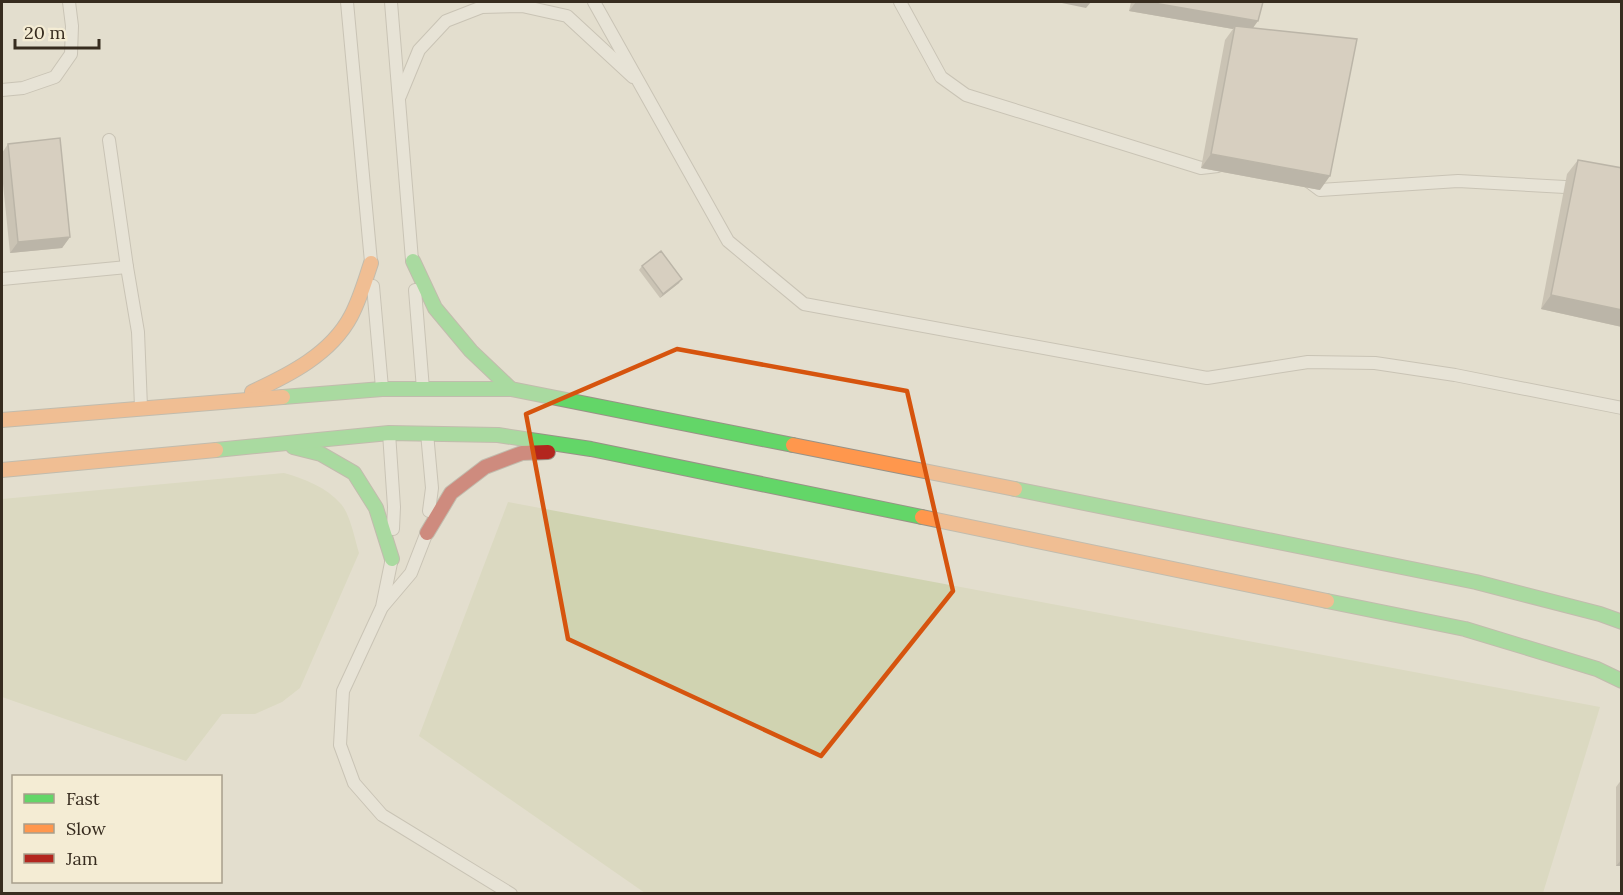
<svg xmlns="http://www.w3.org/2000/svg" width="1623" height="895" font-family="Lora,serif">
<rect width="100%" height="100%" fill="#e3dece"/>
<g fill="#d0d3b1">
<path d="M284 473C305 479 326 487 341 504 350 514 355 540 359 553L300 688 282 702 255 714H222L186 761 2 697V499Z"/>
<path d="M508 502 1600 707 1543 893H645L419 736Z"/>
</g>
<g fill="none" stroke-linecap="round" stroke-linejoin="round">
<defs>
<g id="lane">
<path d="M347 2 371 262"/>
<path d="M391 2 412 260"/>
<path d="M594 2 728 241 804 304 1207 378 1308 362 1375 363 1455 375 1622 408"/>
<path d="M900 2 941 77 966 95 1201 168 1218 166"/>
<path d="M2 90 23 88 55 77 71 54 72 26 69 2"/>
<path d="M400 96 419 50 446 21 482 7 522 6 567 16 633 77"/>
<path d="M109 140 127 267 138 332 141 407"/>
<path d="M1308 181 1320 190 1458 181 1565 187 1580 190"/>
<path d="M2 279 127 267"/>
<path d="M373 286 382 388"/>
<path d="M415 290 423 389"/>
<path d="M389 433 394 507 393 529"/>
<path d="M427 433 432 488 429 511"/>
<path d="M392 558 382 607 343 691 340 745 354 783 382 815 511 894"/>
<path d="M383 606 411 573 427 532"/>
</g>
<g id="fast">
<path d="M413 261 435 308 471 351 511 389"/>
<path d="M283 397 382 389H511L793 445"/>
<path d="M293 447 321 454 354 473 376 508 392 559"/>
<path d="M216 450 389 433 498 435 591 449 922 517"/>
<path d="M1015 489 1476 582 1600 614 1622 622"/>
<path d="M1327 601 1465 629 1597 669 1622 681"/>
</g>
<g id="slow">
<path d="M252 392C289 375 331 354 351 316 360 299 365 281 371 263"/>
<path d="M2 420 283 397"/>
<path d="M793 445 1015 489"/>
<path d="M2 470 216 450"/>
<path d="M922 517 1327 601"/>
</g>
<path id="jam" d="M427 533 451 493 485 467 522 453 548 452"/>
</defs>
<use href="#lane" stroke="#a8a397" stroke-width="14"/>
<use href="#fast" stroke="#989286" stroke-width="16"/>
<use href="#slow" stroke="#989286" stroke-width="16"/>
<use href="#jam" stroke="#989286" stroke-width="16"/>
<use href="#lane" stroke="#ece8df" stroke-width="12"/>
<use href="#fast" stroke="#63d668" stroke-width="14"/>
<use href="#slow" stroke="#ff974d" stroke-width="14"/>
<use href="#jam" stroke="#b3261e" stroke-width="14"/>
</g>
<g fill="#aba396">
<path d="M1131 2H1263L1253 28 1320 190 1201 168 1225 40 1233 29 1129 11Z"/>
<path d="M8 144 70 237 62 248 10 253 2 174V153Z"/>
<path d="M1578 160 1622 327 1541 309 1567 174Z"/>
<path d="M642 266 679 283 660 298 639 270Z"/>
<path d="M1622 779V866H1616V787Z"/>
</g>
<g fill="#8b847a">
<path d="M1057 2H1091L1086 8Z"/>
<path d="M1136 2H1148L1258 21 1250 32 1235 26 1233 29 1129 11Z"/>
<path d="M1211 154 1330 176 1320 190 1201 168Z"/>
<path d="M70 237 62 248 10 253 18 242Z"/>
<path d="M682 279 679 283 660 298 663 294Z"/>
<path d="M1551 295 1622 310V327L1541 309Z"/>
<path d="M1622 859V866H1616Z"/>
</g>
<g fill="#c7bdaf" stroke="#8b847a" stroke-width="1.5">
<path d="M1148 2H1263L1258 21Z"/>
<path d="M1235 26 1357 39 1330 176 1211 154Z"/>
<path d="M60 138 70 237 18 242 8 144Z"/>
<path d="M1578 160 1622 168V310L1551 295Z"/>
<path d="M661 251 682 279 663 294 642 266Z"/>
</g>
<path d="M0 0H1623V895H0ZM677 349 907 391 953 591 821 756 568 639 526 414Z" fill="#e3dece" fill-opacity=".55" fill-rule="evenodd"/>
<path fill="none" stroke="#d6540e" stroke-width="4.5" stroke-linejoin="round" d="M677 349 907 391 953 591 821 756 568 639 526 414Z"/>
<rect width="1623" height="895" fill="none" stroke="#372c1f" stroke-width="6"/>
<rect x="12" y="775" width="210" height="108" fill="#f4ecd4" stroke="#a89f8c" stroke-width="1.5"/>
<rect x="24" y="794" width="30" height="9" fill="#63d668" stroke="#a89f8c" stroke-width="1.5"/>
<text x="66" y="805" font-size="18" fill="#372c1f">Fast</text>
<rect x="24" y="824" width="30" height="9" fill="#ff974d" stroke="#a89f8c" stroke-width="1.5"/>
<text x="66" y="835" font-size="18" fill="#372c1f">Slow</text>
<rect x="24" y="854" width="30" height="9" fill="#b3261e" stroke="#a89f8c" stroke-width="1.5"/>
<text x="66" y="865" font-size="18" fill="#372c1f">Jam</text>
<path d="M15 39v9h84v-9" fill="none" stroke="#372c1f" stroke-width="3"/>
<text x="24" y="39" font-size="18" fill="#372c1f" stroke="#f4ecd4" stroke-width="4.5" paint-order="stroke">20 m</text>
</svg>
